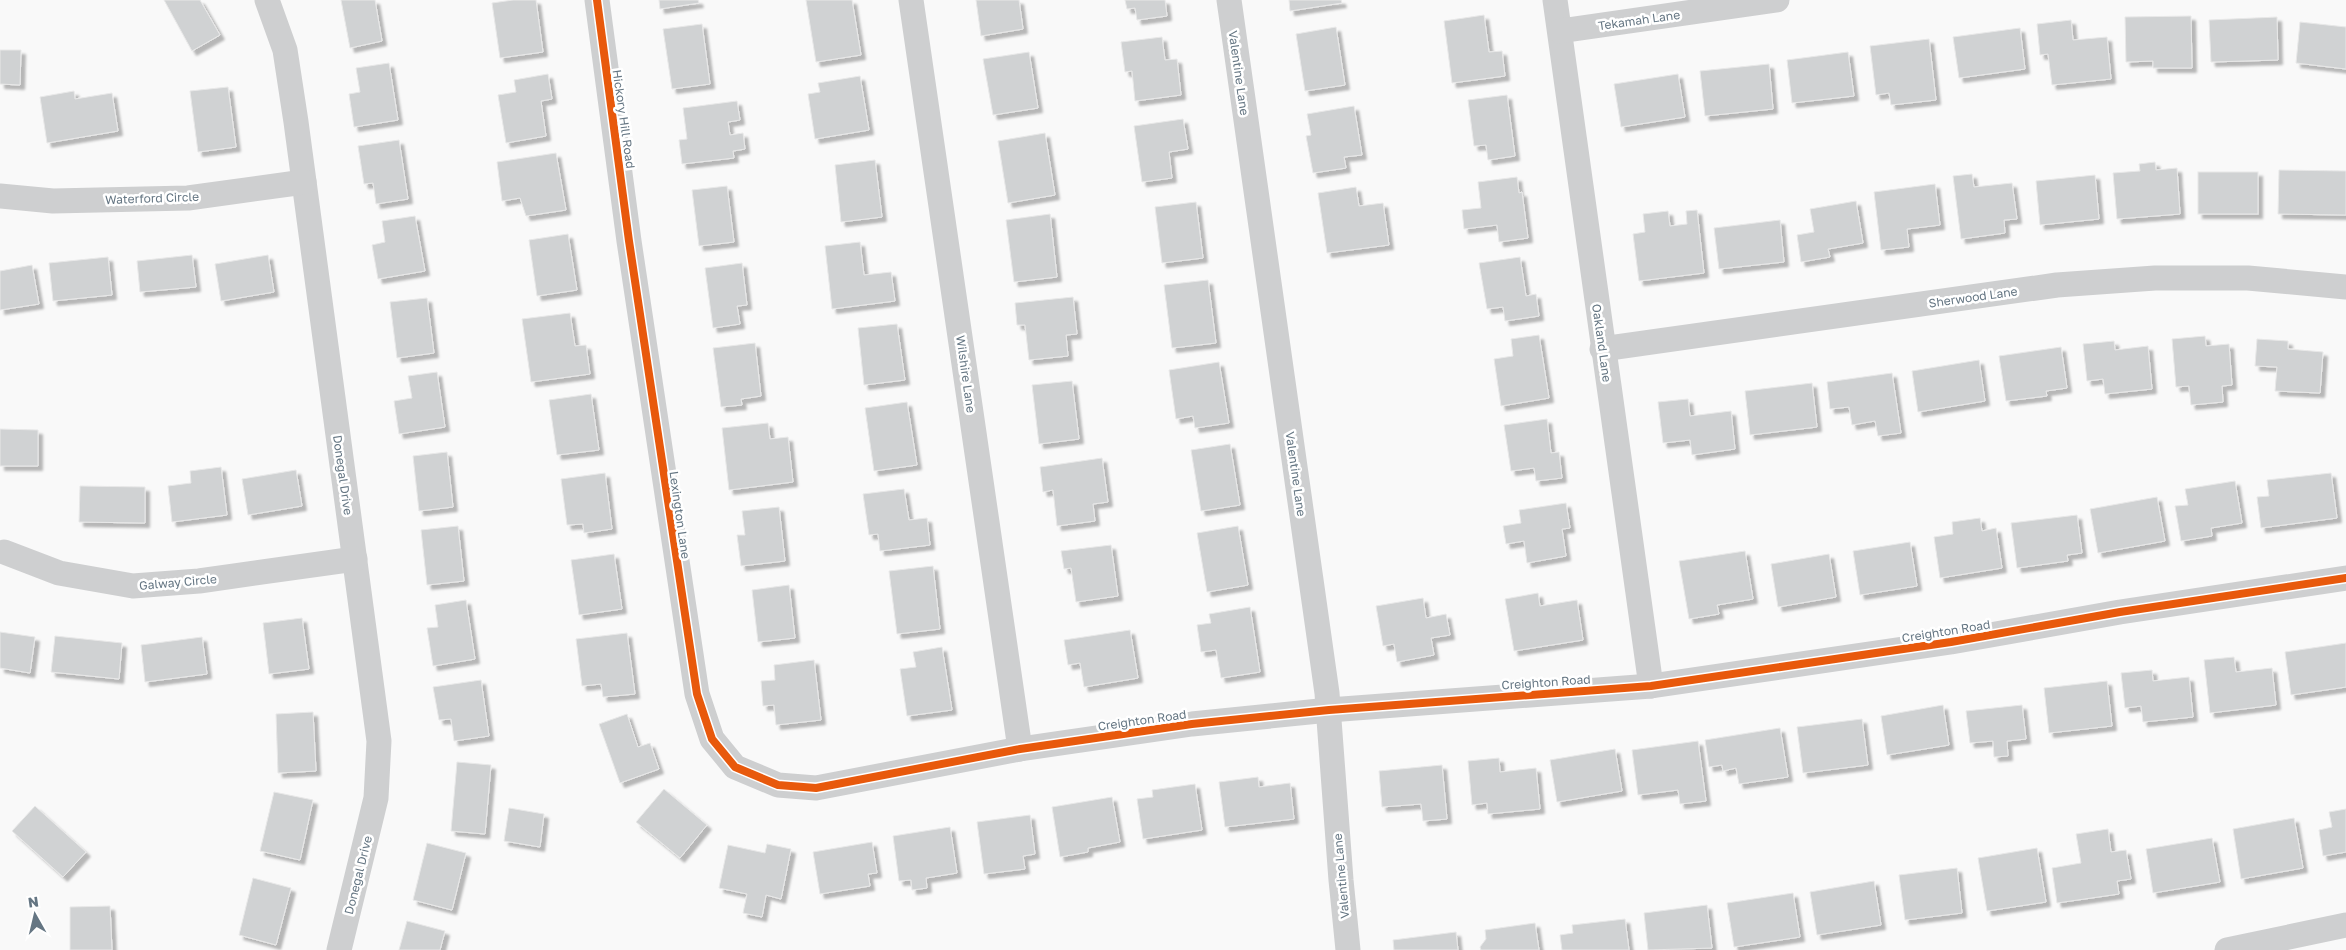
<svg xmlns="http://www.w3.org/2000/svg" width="2346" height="950" font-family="'Golos Text',sans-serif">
<defs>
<filter id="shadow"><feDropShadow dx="4.5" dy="4.5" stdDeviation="1" flood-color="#0004"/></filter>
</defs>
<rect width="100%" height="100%" fill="#f9f9f9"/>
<g fill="#d0d2d3" stroke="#e8e8e8" filter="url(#shadow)">
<path d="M164 0H200L220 35 192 51Z"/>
<path d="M341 0H375L382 41 350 48Z"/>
<path d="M513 0H536L543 52 500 58 492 3Z"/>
<path d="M659 0H698L699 3 660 9Z"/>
<path d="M806 0H852L861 55 816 62Z"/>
<path d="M976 0H1019L1023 29 981 36Z"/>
<path d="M1125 0H1165L1167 16 1137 20 1135 8 1127 9Z"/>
<path d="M1289 0H1341L1342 3 1290 11Z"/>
<path d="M1484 15 1489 52 1502 51 1505 76 1452 83 1444 21Z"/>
<path d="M2191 16 2192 68H2153V61L2126 62 2125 17Z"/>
<path d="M2277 17 2278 60 2211 62 2209 20Z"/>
<path d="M2071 20 2073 40 2107 37 2111 79 2052 85 2048 54 2040 55 2037 24Z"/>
<path d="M2300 22 2346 27V69L2296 63Z"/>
<path d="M702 24 710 84 672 89 663 29Z"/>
<path d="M1336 27 1345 85 1305 91 1296 34Z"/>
<path d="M2020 28 2025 69 1959 78 1953 37Z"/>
<path d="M1162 37 1165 60 1177 59 1181 95 1135 101 1132 71 1125 72 1121 42Z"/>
<path d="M1929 39 1936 100 1891 105 1889 93 1876 95 1870 46Z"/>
<path d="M0 50H21L20 85 0 84Z"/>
<path d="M1029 52 1038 108 993 115 983 59Z"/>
<path d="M1848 52 1854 96 1792 103 1787 60Z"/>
<path d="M389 63 398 120 354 127 349 94 360 92 356 68Z"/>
<path d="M1769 64 1773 109 1705 116 1700 71Z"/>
<path d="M548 74 552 99 541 101 546 136 506 143 498 95 516 92 514 80Z"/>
<path d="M1678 74 1685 117 1621 127 1614 84Z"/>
<path d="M860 76 869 130 815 139 808 94 820 92 818 83Z"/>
<path d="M228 87 236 147 198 152 190 91Z"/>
<path d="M74 91 75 99 112 93 118 131 47 143 40 97Z"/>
<path d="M1507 95 1515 156 1488 160 1486 145 1474 146 1468 100Z"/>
<path d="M737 101 740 120 728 122 730 135 743 133 745 149 733 151 734 158 682 164 679 140 687 139 683 108Z"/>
<path d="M1354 106 1362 155 1344 157 1346 168 1313 173 1306 136 1311 135 1307 114Z"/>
<path d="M1183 119 1188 149 1169 152 1172 178 1142 182 1134 126Z"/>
<path d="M1045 133 1055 195 1008 203 998 141Z"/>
<path d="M399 140 408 199 376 204 373 183 364 184 358 146Z"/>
<path d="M556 153 566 210 526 216 520 198 502 201 497 162Z"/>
<path d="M875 160 882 217 841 222 835 165Z"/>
<path d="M2155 162 2156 170 2177 168 2180 214 2117 219 2113 173 2140 171 2139 164Z"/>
<path d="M2279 170 2346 171V215L2278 214Z"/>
<rect x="2198" y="172" width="60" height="42"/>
<path d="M1972 174 1974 187 2012 183 2017 219 2004 220 2005 233 1961 239 1953 176Z"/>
<path d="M2095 175 2099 219 2040 225 2036 181Z"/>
<path d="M1517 177 1519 193 1522 192 1528 238 1499 242 1497 225 1464 229 1462 210 1481 208 1478 182Z"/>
<path d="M1935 184 1940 225 1907 229 1909 247 1881 250 1874 192Z"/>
<path d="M727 186 734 242 699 246 692 190Z"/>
<path d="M1356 187 1359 206 1383 203 1389 245 1327 253 1318 193Z"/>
<path d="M1856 201 1863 243 1828 249 1830 257 1801 262 1797 235 1814 232 1810 209Z"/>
<path d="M1196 202 1203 258 1162 263 1155 207Z"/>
<path d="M1697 210 1704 273 1639 281 1633 234 1645 232 1643 214 1668 211 1670 226 1687 224 1686 211Z"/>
<path d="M1050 214 1057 277 1014 282 1006 220Z"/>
<path d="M415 216 425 271 378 279 372 245 385 242 382 221Z"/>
<path d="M1780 220 1784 262 1719 269 1714 228Z"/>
<path d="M568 234 577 290 537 296 529 240Z"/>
<path d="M860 242 864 275 891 272 895 301 832 309 825 246Z"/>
<path d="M192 255 196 287 140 292 137 261Z"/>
<path d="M268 255 274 292 221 301 215 264Z"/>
<path d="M108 257 112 295 53 301 49 263Z"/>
<path d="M1520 257 1526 296 1536 294 1539 316 1505 321 1503 307 1487 309 1479 263Z"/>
<path d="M742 263 747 305 737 306 740 324 713 328 705 268Z"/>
<path d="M32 265 39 304 0 310V271Z"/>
<path d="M1208 280 1216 343 1172 348 1164 285Z"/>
<path d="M1073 297 1077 334 1066 335 1068 356 1029 360 1025 325H1017L1015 303Z"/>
<path d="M427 298 434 353 397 358 390 302Z"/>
<path d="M570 313 575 346 586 345 590 374 531 382 522 319Z"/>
<path d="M897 324 905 380 864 385 858 328Z"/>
<path d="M1539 335 1549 398 1501 406 1494 359 1513 356 1511 339Z"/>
<path d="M2205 336 2206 346 2229 344 2232 385 2222 386 2223 402 2191 405 2189 386 2176 387 2172 339Z"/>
<path d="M2257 339 2288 341V349L2323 352 2320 393 2275 391 2277 367 2255 366Z"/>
<path d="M2114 341 2115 350 2148 346 2152 389 2105 394 2103 379 2087 381 2083 344Z"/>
<path d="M755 343 761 396 741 399 742 405 721 407 713 348Z"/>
<path d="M2061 347 2067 388 2046 391 2047 396 2006 401 1999 356Z"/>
<path d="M1979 360 1985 401 1918 412 1912 371Z"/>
<path d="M1219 362 1229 423 1195 428 1193 416 1176 419 1169 370Z"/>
<path d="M437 372 445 427 399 434 394 401 412 398 408 376Z"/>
<path d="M1892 373 1901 433 1878 436 1875 421 1852 425 1849 407 1830 409 1827 382Z"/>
<path d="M1072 381 1079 439 1039 444 1032 385Z"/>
<path d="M1812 383 1817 427 1750 435 1745 391Z"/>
<path d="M591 394 599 450 557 455 549 400Z"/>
<path d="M1688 399 1690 416 1731 411 1735 449 1692 455 1690 440 1663 443 1658 402Z"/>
<path d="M907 402 917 465 874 471 865 408Z"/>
<path d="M1547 419 1551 453 1559 452 1562 478 1536 481 1534 468 1511 471 1504 425Z"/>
<path d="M768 423 770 439 788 437 793 482 729 490 722 428Z"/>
<path d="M0 429 38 430V466H0Z"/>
<path d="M1230 444 1240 505 1201 511 1191 450Z"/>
<path d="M447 452 453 507 419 511 413 456Z"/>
<path d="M1102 458 1108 502 1093 504 1095 521 1057 526 1053 490 1043 492 1040 467Z"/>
<path d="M221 467 227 515 172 522 168 486 191 483 190 471Z"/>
<path d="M296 470 302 506 248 515 242 479Z"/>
<path d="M605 473 612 529 584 533 583 524 567 525 561 479Z"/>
<path d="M2331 473 2337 518 2261 528 2257 497 2269 496 2267 480Z"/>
<path d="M2235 481 2242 523 2211 528 2212 536 2181 541 2175 506 2188 505 2185 489Z"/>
<path d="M80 486 145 487V523L79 522Z"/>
<path d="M904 489 909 520 927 518 930 545 880 551 878 534 869 535 863 494Z"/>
<path d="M2157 497 2165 541 2098 553 2090 509Z"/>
<path d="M1566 503 1570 528 1562 529 1566 556 1527 563 1524 541 1506 544 1503 526 1521 523 1519 510Z"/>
<path d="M779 507 785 561 741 566 737 535H745L742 511Z"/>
<path d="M2077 515 2082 553 2067 555 2068 561 2017 568 2011 523Z"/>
<path d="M1980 518 1982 531 1996 528 2002 568 1940 578 1934 537 1953 534 1952 522Z"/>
<path d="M458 526 464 581 427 585 421 530Z"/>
<path d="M1238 526 1248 585 1207 592 1197 533Z"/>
<path d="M1910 542 1917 586 1860 595 1853 551Z"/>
<path d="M1111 545 1118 596 1076 602 1071 568 1064 569 1061 551Z"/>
<path d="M1745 551 1753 599 1717 605 1719 614 1689 619 1679 561Z"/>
<path d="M614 554 622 609 579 615 571 560Z"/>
<path d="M1829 554 1836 597 1778 607 1771 564Z"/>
<path d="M933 566 940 629 897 634 889 571Z"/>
<path d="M789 585 795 638 758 642 752 590Z"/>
<path d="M1538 593 1540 606 1577 600 1583 640 1514 651 1505 599Z"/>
<path d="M1423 598 1426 618 1446 614 1450 635 1431 638 1434 655 1397 662 1394 644 1383 646 1376 606Z"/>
<path d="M466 600 475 659 433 666 427 628 438 627 435 605Z"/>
<path d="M1250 607 1260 672 1221 678 1216 650 1201 652 1197 625 1211 623 1209 614Z"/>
<path d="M302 618 309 669 269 674 263 623Z"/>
<path d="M1130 630 1138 678 1084 687 1080 663 1068 665 1064 640Z"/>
<path d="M0 632 35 637 30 673 0 668Z"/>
<path d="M627 633 635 694 603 697 601 684 582 686 576 639Z"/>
<path d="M55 636 122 643 119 679 51 672Z"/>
<path d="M202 637 207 674 145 682 141 645Z"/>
<path d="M2346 643V687L2291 695 2285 652Z"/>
<path d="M942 647 952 710 907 716 900 669 916 667 913 652Z"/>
<path d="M2234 657 2236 672 2272 668 2276 705 2210 713 2204 660Z"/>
<path d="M814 660 821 720 776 725 774 705 763 706 761 681 775 680 774 665Z"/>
<path d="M2152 670 2153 681 2189 677 2193 717 2143 722 2141 706 2125 708 2121 673Z"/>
<path d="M481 680 489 736 454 741 451 719 439 720 433 687Z"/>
<path d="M2107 681 2112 726 2049 733 2044 688Z"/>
<path d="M1943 705 1949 745 1887 755 1881 716Z"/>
<path d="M2022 705 2026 739 2007 741 2008 756 1994 757 1993 741 1970 743 1966 711Z"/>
<path d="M313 712 316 771 278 773 276 714Z"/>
<path d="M627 714 638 747 650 743 659 769 620 783 599 724Z"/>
<path d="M1862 719 1868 765 1803 773 1797 727Z"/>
<path d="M1780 728 1788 777 1739 784 1736 768 1723 771 1722 765 1709 767 1705 740Z"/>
<path d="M1698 741 1706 801 1680 804 1678 790 1638 795 1632 750Z"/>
<path d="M1615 749 1622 791 1557 802 1550 760Z"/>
<path d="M1499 758 1500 772 1536 768 1540 809 1488 814 1487 803 1472 805 1468 761Z"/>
<path d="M457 762 491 765 485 834 451 831Z"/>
<path d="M1442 765 1447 819 1423 821 1421 804 1382 807 1379 771Z"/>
<path d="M1258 777 1259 787 1290 783 1294 819 1225 827 1219 782Z"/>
<path d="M1195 784 1202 830 1143 839 1137 799 1153 797 1152 790Z"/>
<path d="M664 789 707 825 680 858 636 822Z"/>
<path d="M274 792 313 800 300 860 260 851Z"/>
<path d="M1112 797 1120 842 1088 848V852L1060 857 1052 807Z"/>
<path d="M35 806 86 852 63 877 12 831Z"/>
<path d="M509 808 544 814 540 847 504 841Z"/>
<path d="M2346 809V852L2323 856 2319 830 2332 827 2329 812Z"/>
<path d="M1030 815 1035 854 1023 856 1025 869 984 874 977 822Z"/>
<path d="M2294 818 2303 868 2241 879 2233 829Z"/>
<path d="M950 827 957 873 926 878 927 888 912 890 911 880 899 881 893 836Z"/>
<path d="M2108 829 2111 852 2126 850 2131 879 2117 881 2119 894 2057 903 2052 868 2081 863 2076 834Z"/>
<path d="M2212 838 2220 882 2153 893 2146 849Z"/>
<path d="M872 842 877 873 868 874 870 886 820 894 813 852Z"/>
<path d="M427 843 466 853 452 910 413 900Z"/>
<path d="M767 844 791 849 781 899 766 895 762 917 743 913 747 894 719 888 728 845 765 853Z"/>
<path d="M2037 848 2046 902 1987 911 1978 858Z"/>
<path d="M1957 868 1962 913 1905 920 1899 875Z"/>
<path d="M253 878 291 888 276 945 239 935Z"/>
<path d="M1874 881 1881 925 1817 935 1810 892Z"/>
<path d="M1793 893 1800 937 1734 947 1727 903Z"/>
<path d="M1707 905 1712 948 1648 950 1644 913Z"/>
<path d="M110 906 112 950H70V907Z"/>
<path d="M1625 919 1629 950H1562L1560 935 1573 933 1572 925Z"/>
<path d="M407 921 445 931 440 950H399Z"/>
<path d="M1535 923 1539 950H1481L1480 947 1486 939 1485 930Z"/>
<path d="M1456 932 1458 950H1394L1393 940Z"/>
</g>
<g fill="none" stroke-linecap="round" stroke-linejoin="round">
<g stroke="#cecfd0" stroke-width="25">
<path d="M267 0 285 50 296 122 379 741 376 798 339 950"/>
<path d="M597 0 629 241 697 694 712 739 735 767 778 785 816 788 1020 749 1192 724 1329 710 1651 686 1951 642 2120 612 2346 578"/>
<path d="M911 0 1020 749"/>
<path d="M1229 0 1327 693 1341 880 1348 950"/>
<path d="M1555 0 1651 686"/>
<path d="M1560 31 1777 0"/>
<path d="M0 196 53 201 188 198 304 182"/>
<path d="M1602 349 2057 285 2155 278H2248L2346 287"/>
<path d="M4 552 59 573 133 586 199 581 355 559"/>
<path d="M2227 950 2346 925"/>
</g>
<defs>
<path id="cycleway" d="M597 0 629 241 697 694 712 739 735 767 778 785 816 788 1020 749 1192 724 1329 710 1651 686 1951 642 2120 612 2346 578"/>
</defs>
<use href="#cycleway" stroke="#fff" stroke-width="11"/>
<use href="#cycleway" stroke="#e8590c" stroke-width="8"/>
</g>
<g text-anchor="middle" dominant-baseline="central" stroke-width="5" stroke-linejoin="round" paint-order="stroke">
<g font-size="12" fill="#657683" stroke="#fff">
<text transform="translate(1639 20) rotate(-8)">Tekamah Lane</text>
<text transform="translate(1239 73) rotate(82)">Valentine Lane</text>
<text transform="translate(624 119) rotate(82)">Hickory Hill Road</text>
<text transform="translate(152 198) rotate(-2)">Waterford Circle</text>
<text transform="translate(1973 297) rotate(-8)">Sherwood Lane</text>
<text transform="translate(1602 343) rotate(82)">Oakland Lane</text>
<text transform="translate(966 374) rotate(82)">Wilshire Lane</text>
<text transform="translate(1296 474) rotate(82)">Valentine Lane</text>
<text transform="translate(343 475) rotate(82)">Donegal Drive</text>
<text transform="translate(680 515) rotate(82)">Lexington Lane</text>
<text transform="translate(178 582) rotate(-5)">Galway Circle</text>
<text transform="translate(1946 631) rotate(-9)">Creighton Road</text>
<text transform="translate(1546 682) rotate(-4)">Creighton Road</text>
<text transform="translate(1142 720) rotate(-8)">Creighton Road</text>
<text transform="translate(358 875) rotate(-76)">Donegal Drive</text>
<text transform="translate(1341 876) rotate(-95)">Valentine Lane</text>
</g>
</g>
<g transform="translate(35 915) rotate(352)" stroke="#ffffff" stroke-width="4" paint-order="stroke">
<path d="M0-4L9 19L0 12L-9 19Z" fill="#657683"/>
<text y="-8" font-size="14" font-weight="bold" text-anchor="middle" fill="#657683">N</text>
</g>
</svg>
